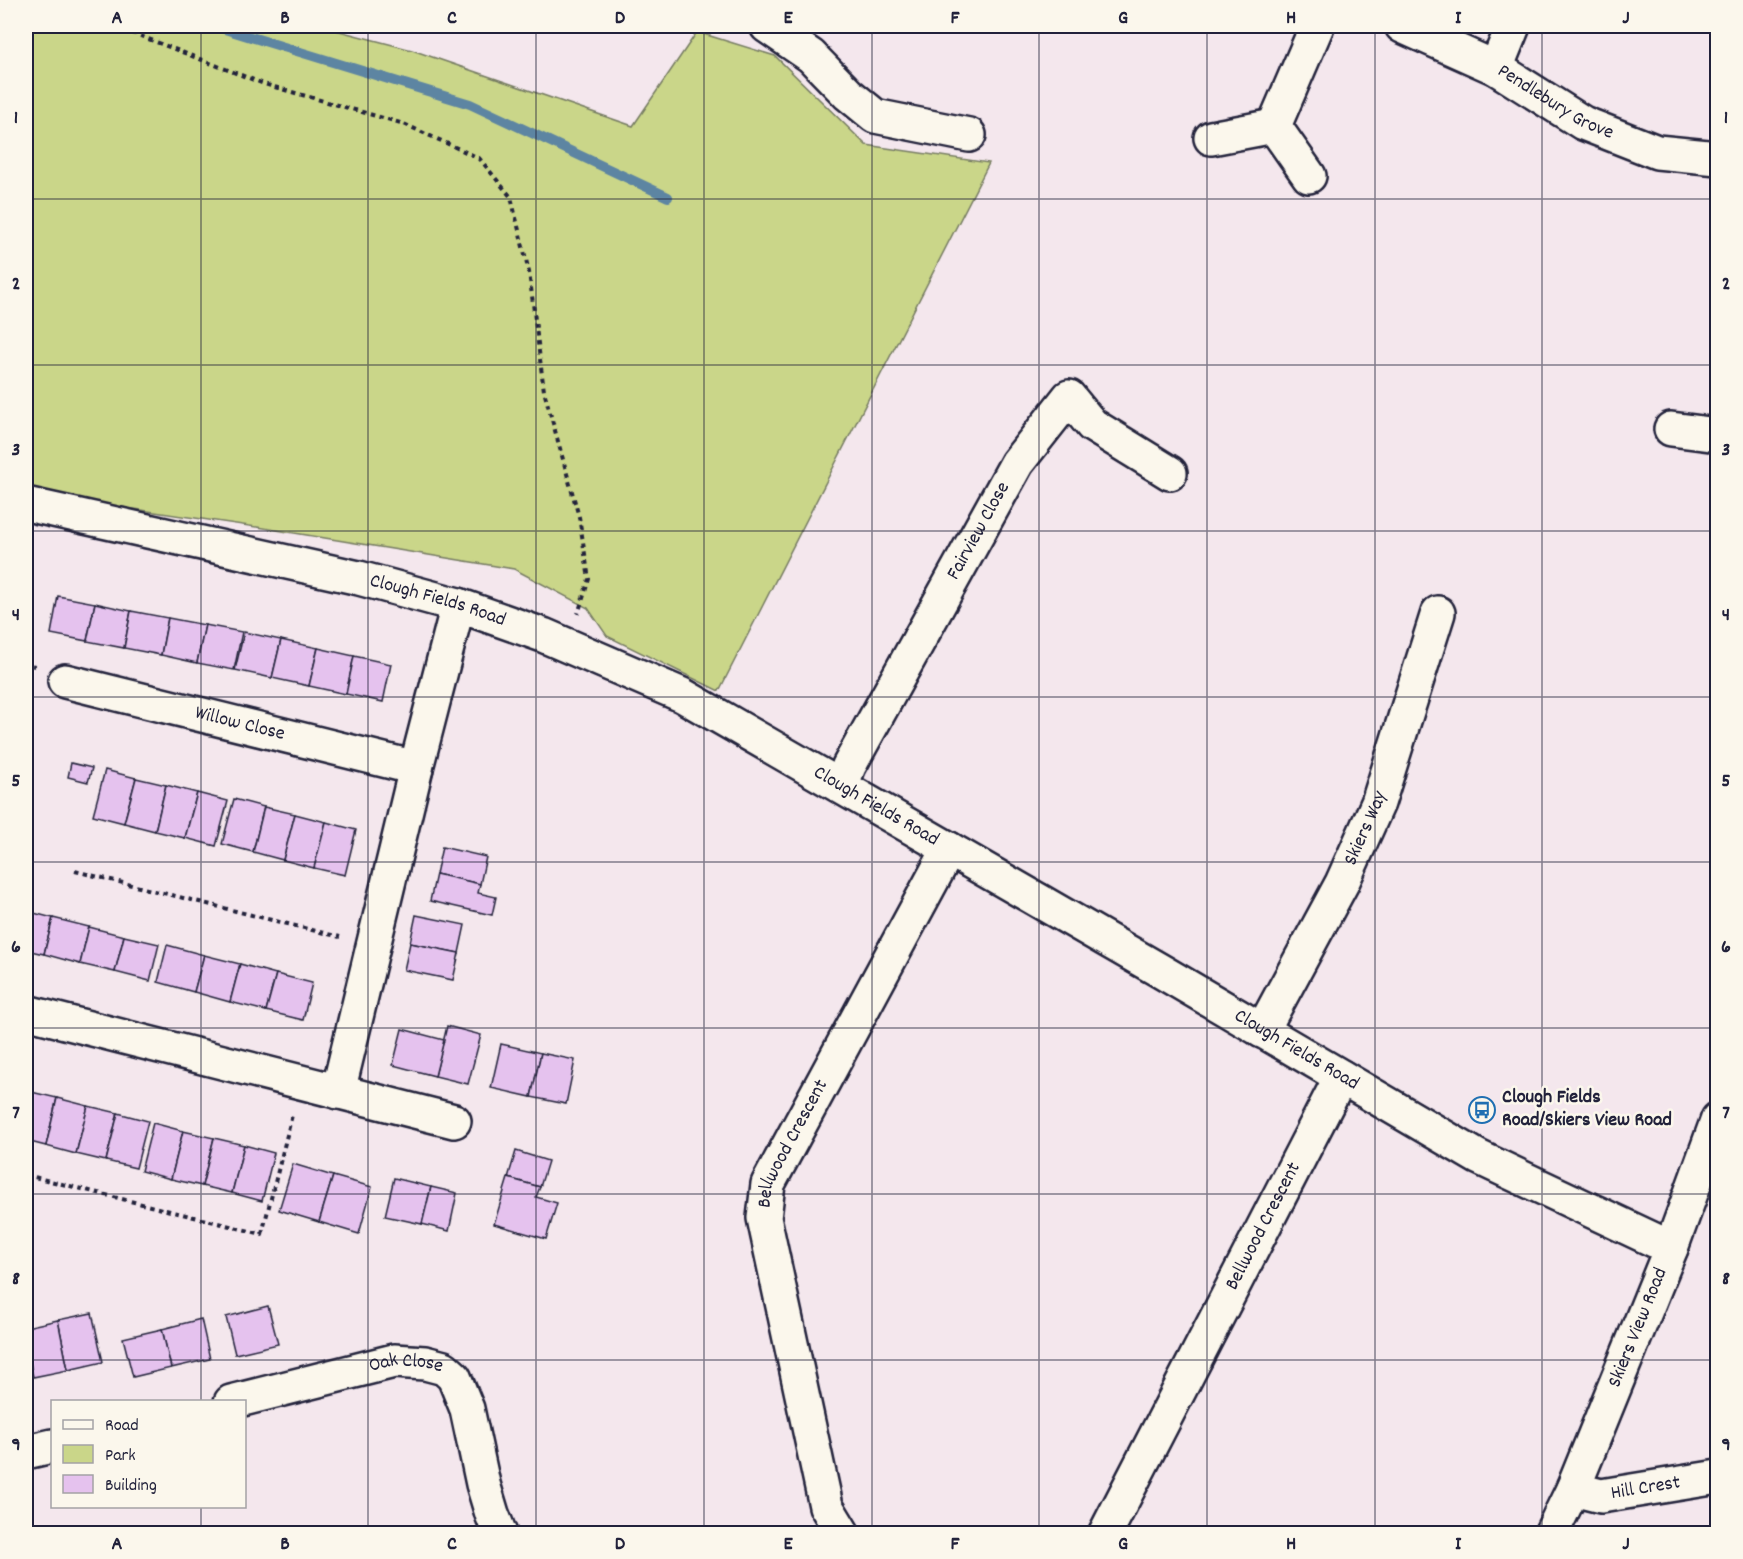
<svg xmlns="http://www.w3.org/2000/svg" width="1743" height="1559" font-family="Dekko,sans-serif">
<rect width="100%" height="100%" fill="#f4e7ed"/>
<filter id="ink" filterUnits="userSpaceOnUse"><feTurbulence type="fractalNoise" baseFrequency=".0167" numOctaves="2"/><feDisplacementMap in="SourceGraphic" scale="12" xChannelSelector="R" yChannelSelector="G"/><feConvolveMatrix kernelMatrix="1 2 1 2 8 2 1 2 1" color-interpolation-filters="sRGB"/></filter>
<g filter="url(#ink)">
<path fill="#cad689" stroke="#767c62" stroke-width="1.5" d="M26 26H320L412 50 633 126 697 32 775 56 866 145 989 163 719 691 607 636 588 608 514 569 270 529 26 493Z"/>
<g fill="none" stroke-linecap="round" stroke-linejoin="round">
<path stroke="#5d85a2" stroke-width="10" d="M215 26 470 104 668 197"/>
</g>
<g fill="#e5c2ee" stroke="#22223b" stroke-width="1.5">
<path d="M58 596 95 603 87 641 51 634Z"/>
<path d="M95 603 131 611 124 648 87 641Z"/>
<path d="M131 611 168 618 161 655 124 648Z"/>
<path d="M168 618 205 625 197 663 161 655Z"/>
<path d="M205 625 242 632 234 670 197 663Z"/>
<path d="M244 632 281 640 272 678 235 670Z"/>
<path d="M281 640 318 648 309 686 272 678Z"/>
<path d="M318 648 354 656 346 694 309 686Z"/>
<path d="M354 656 391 664 383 702 346 694Z"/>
<path d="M71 763 92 768 88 782 68 777Z"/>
<path d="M105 770 136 778 124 823 93 815Z"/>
<path d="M136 778 166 785 155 831 124 823Z"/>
<path d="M166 785 197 793 185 838 155 831Z"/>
<path d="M197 793 228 801 216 846 185 838Z"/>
<path d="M234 799 264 807 253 852 222 844Z"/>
<path d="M264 807 295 814 283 860 253 852Z"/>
<path d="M295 814 326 822 314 868 283 860Z"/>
<path d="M326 822 356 830 345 875 314 868Z"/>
<path d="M442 847 486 857 480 884 436 874Z"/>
<path d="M436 874 480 884 478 893 496 897 492 915 430 901Z"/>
<path d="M26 911 53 918 44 954 26 950Z"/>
<path d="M416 915 465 925 459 953 410 943Z"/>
<path d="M53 918 89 927 80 964 44 954Z"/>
<path d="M89 927 124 936 115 972 80 964Z"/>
<path d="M124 936 159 944 150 981 115 972Z"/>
<path d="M410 943 459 953 453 980 404 970Z"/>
<path d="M167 945 204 955 194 992 158 982Z"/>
<path d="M204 955 240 964 230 1002 194 992Z"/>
<path d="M240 964 276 974 266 1011 230 1002Z"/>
<path d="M276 974 312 983 303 1020 266 1011Z"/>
<path d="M447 1026 481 1035 468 1084 435 1076Z"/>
<path d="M402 1029 444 1040 435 1076 393 1065Z"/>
<path d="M501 1044 541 1053 531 1097 491 1088Z"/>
<path d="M541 1053 575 1060 566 1104 531 1097Z"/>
<path d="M27 1091 57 1098 46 1146 26 1141Z"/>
<path d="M57 1098 88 1106 76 1154 46 1146Z"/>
<path d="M88 1106 118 1113 106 1161 76 1154Z"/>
<path d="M118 1113 148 1121 136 1168 106 1161Z"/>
<path d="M153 1123 183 1131 171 1179 141 1171Z"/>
<path d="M183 1131 214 1138 202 1186 171 1179Z"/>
<path d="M214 1138 244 1145 232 1193 202 1186Z"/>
<path d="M244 1145 274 1153 262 1201 232 1193Z"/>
<path d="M516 1151 548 1161 540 1187 508 1178Z"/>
<path d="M293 1164 333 1176 319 1222 279 1210Z"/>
<path d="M333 1176 372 1187 359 1234 319 1222Z"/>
<path d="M394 1178 431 1187 422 1224 385 1216Z"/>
<path d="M508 1178 540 1187 536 1197 557 1203 546 1239 494 1224Z"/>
<path d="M431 1187 457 1193 449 1231 422 1224Z"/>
<path d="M268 1306 278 1344 235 1354 226 1317Z"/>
<path d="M92 1313 103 1362 68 1370 58 1320Z"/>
<path d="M201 1319 210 1359 171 1368 162 1329Z"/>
<path d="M58 1320 68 1370 33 1377 26 1341V1327Z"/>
<path d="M162 1329 171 1368 133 1377 123 1338Z"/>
</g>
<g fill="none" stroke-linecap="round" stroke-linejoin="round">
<defs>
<g id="minor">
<path d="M767 26 811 56 848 94 875 116 969 135"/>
<path id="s1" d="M1402 26 1496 68 1583 123 1657 152 1718 158"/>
<path d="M1496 68 1513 26"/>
<path d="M1211 138 1274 126"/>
<path d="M1309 176 1274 126 1317 26"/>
<path d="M1671 429 1718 435"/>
<path id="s2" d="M26 504 359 578 458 605 543 635 682 695 1159 970 1478 1157 1671 1248"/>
<path id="s3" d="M65 681 416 768"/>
<path id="s4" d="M841 786 849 766 1017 463 1069 397 1092 425 1170 473"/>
<path d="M26 1012 454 1121"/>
<path id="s5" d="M1262 1031 1342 883 1378 803 1438 613"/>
<path d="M338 1092 416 768 458 605"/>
<path id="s6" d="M231 1402 394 1361 425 1363 444 1368 454 1377 467 1409 483 1484 492 1514 500 1534"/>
<path d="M26 1452 52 1446"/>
<path id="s7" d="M1573 1489 1601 1496 1718 1477"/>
<path id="s8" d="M843 1534 826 1506 764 1218 768 1184 949 849"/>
<path id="s9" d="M1105 1534 1341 1077"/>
<path id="s10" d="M1551 1534 1573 1489 1671 1248 1718 1119"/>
</g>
</defs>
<use href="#minor" stroke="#22223b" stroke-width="38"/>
<g stroke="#22223b" stroke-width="4" stroke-dasharray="4.5 4.5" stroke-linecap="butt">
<path d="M115 26 264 84 404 124 479 158 511 197 529 272 544 391 579 517 589 579 578 614"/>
<path d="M26 680 29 665 35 666"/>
<path d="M75 871 340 937"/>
<path d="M26 1175 262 1234 292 1115"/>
</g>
<use href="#minor" stroke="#fbf7ec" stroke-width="33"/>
</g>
</g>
<path fill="none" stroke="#22223b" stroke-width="1.5" stroke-opacity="0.55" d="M201 26V1402M368 26V1534M536 26V1534M704 26V1534M872 26V1534M1039 26V1534M1207 26V1534M1375 26V1534M1542 26V1534M26 199H1718M26 365H1718M26 531H1718M26 697H1718M26 862H1718M26 1028H1718M26 1194H1718M26 1360H1718M201 1506V1534"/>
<defs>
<symbol id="bus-ring" viewBox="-11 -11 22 22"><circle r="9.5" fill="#fbf7ec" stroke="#1f6fb2" stroke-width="1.5"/><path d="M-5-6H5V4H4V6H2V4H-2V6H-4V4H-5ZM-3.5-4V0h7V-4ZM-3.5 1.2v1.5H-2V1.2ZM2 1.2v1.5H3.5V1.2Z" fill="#1f6fb2"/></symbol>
</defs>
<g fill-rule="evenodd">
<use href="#bus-ring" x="1467" y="1095" width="30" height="30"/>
</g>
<g text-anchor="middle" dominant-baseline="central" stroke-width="5" stroke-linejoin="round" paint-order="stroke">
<g font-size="20" fill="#22223b" stroke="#fbf7ec">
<text stroke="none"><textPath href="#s1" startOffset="172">Pendlebury Grove</textPath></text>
<text stroke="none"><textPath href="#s4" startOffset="290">Fairview Close</textPath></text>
<text stroke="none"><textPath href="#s2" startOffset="423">Clough Fields Road</textPath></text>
<text stroke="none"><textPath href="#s3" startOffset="180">Willow Close</textPath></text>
<text stroke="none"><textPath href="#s2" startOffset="909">Clough Fields Road</textPath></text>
<text stroke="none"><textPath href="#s5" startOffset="228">Skiers Way</textPath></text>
<text stroke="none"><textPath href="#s2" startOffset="1395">Clough Fields Road</textPath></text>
<text stroke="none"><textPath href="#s8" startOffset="408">Bellwood Crescent</textPath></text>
<text stroke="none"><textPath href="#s9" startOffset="346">Bellwood Crescent</textPath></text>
<text stroke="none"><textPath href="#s10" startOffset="224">Skiers View Road</textPath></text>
<text stroke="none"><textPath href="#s6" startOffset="180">Oak Close</textPath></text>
<text stroke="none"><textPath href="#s7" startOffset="74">Hill Crest</textPath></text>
</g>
<g font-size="20" font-weight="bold" fill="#22223b" stroke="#fbf7ec" text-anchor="start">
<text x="1502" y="1098">Clough Fields<tspan x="1502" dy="23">Road/Skiers View Road</tspan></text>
</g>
</g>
<rect width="1743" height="1559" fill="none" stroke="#fbf7ec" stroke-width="66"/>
<rect x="51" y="1400" width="195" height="108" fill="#fbf7ec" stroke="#a4a2a5" stroke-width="1.5"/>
<rect x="63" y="1420" width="30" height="9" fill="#fbf7ec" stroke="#a4a2a5" stroke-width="1.5"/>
<text x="105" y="1430" font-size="18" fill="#22223b">Road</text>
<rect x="63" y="1445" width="30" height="18" fill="#cad689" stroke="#a4a2a5" stroke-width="1.5"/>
<text x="105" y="1460" font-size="18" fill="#22223b">Park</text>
<rect x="63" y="1475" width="30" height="18" fill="#e5c2ee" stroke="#a4a2a5" stroke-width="1.5"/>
<text x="105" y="1490" font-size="18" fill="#22223b">Building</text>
<rect x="33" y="33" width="1677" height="1493" fill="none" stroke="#22223b" stroke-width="2"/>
<g font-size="20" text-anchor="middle" font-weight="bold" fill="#22223b">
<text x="117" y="23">A</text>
<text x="285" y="23">B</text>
<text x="452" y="23">C</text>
<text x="620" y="23">D</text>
<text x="788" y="23">E</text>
<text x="955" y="23">F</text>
<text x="1123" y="23">G</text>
<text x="1291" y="23">H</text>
<text x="1458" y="23">I</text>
<text x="1626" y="23">J</text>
<text x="16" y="123">1</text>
<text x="1726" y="123">1</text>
<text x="16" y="289">2</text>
<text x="1726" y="289">2</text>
<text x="16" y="455">3</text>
<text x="1726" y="455">3</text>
<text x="16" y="620">4</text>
<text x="1726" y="620">4</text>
<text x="16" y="786">5</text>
<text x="1726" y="786">5</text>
<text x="16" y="952">6</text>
<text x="1726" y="952">6</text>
<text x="16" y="1118">7</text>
<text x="1726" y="1118">7</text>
<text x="16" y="1284">8</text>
<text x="1726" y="1284">8</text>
<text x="16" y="1450">9</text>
<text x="1726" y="1450">9</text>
<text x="117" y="1549">A</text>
<text x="285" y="1549">B</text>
<text x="452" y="1549">C</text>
<text x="620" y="1549">D</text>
<text x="788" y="1549">E</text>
<text x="955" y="1549">F</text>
<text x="1123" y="1549">G</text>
<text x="1291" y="1549">H</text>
<text x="1458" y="1549">I</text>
<text x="1626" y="1549">J</text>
</g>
</svg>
